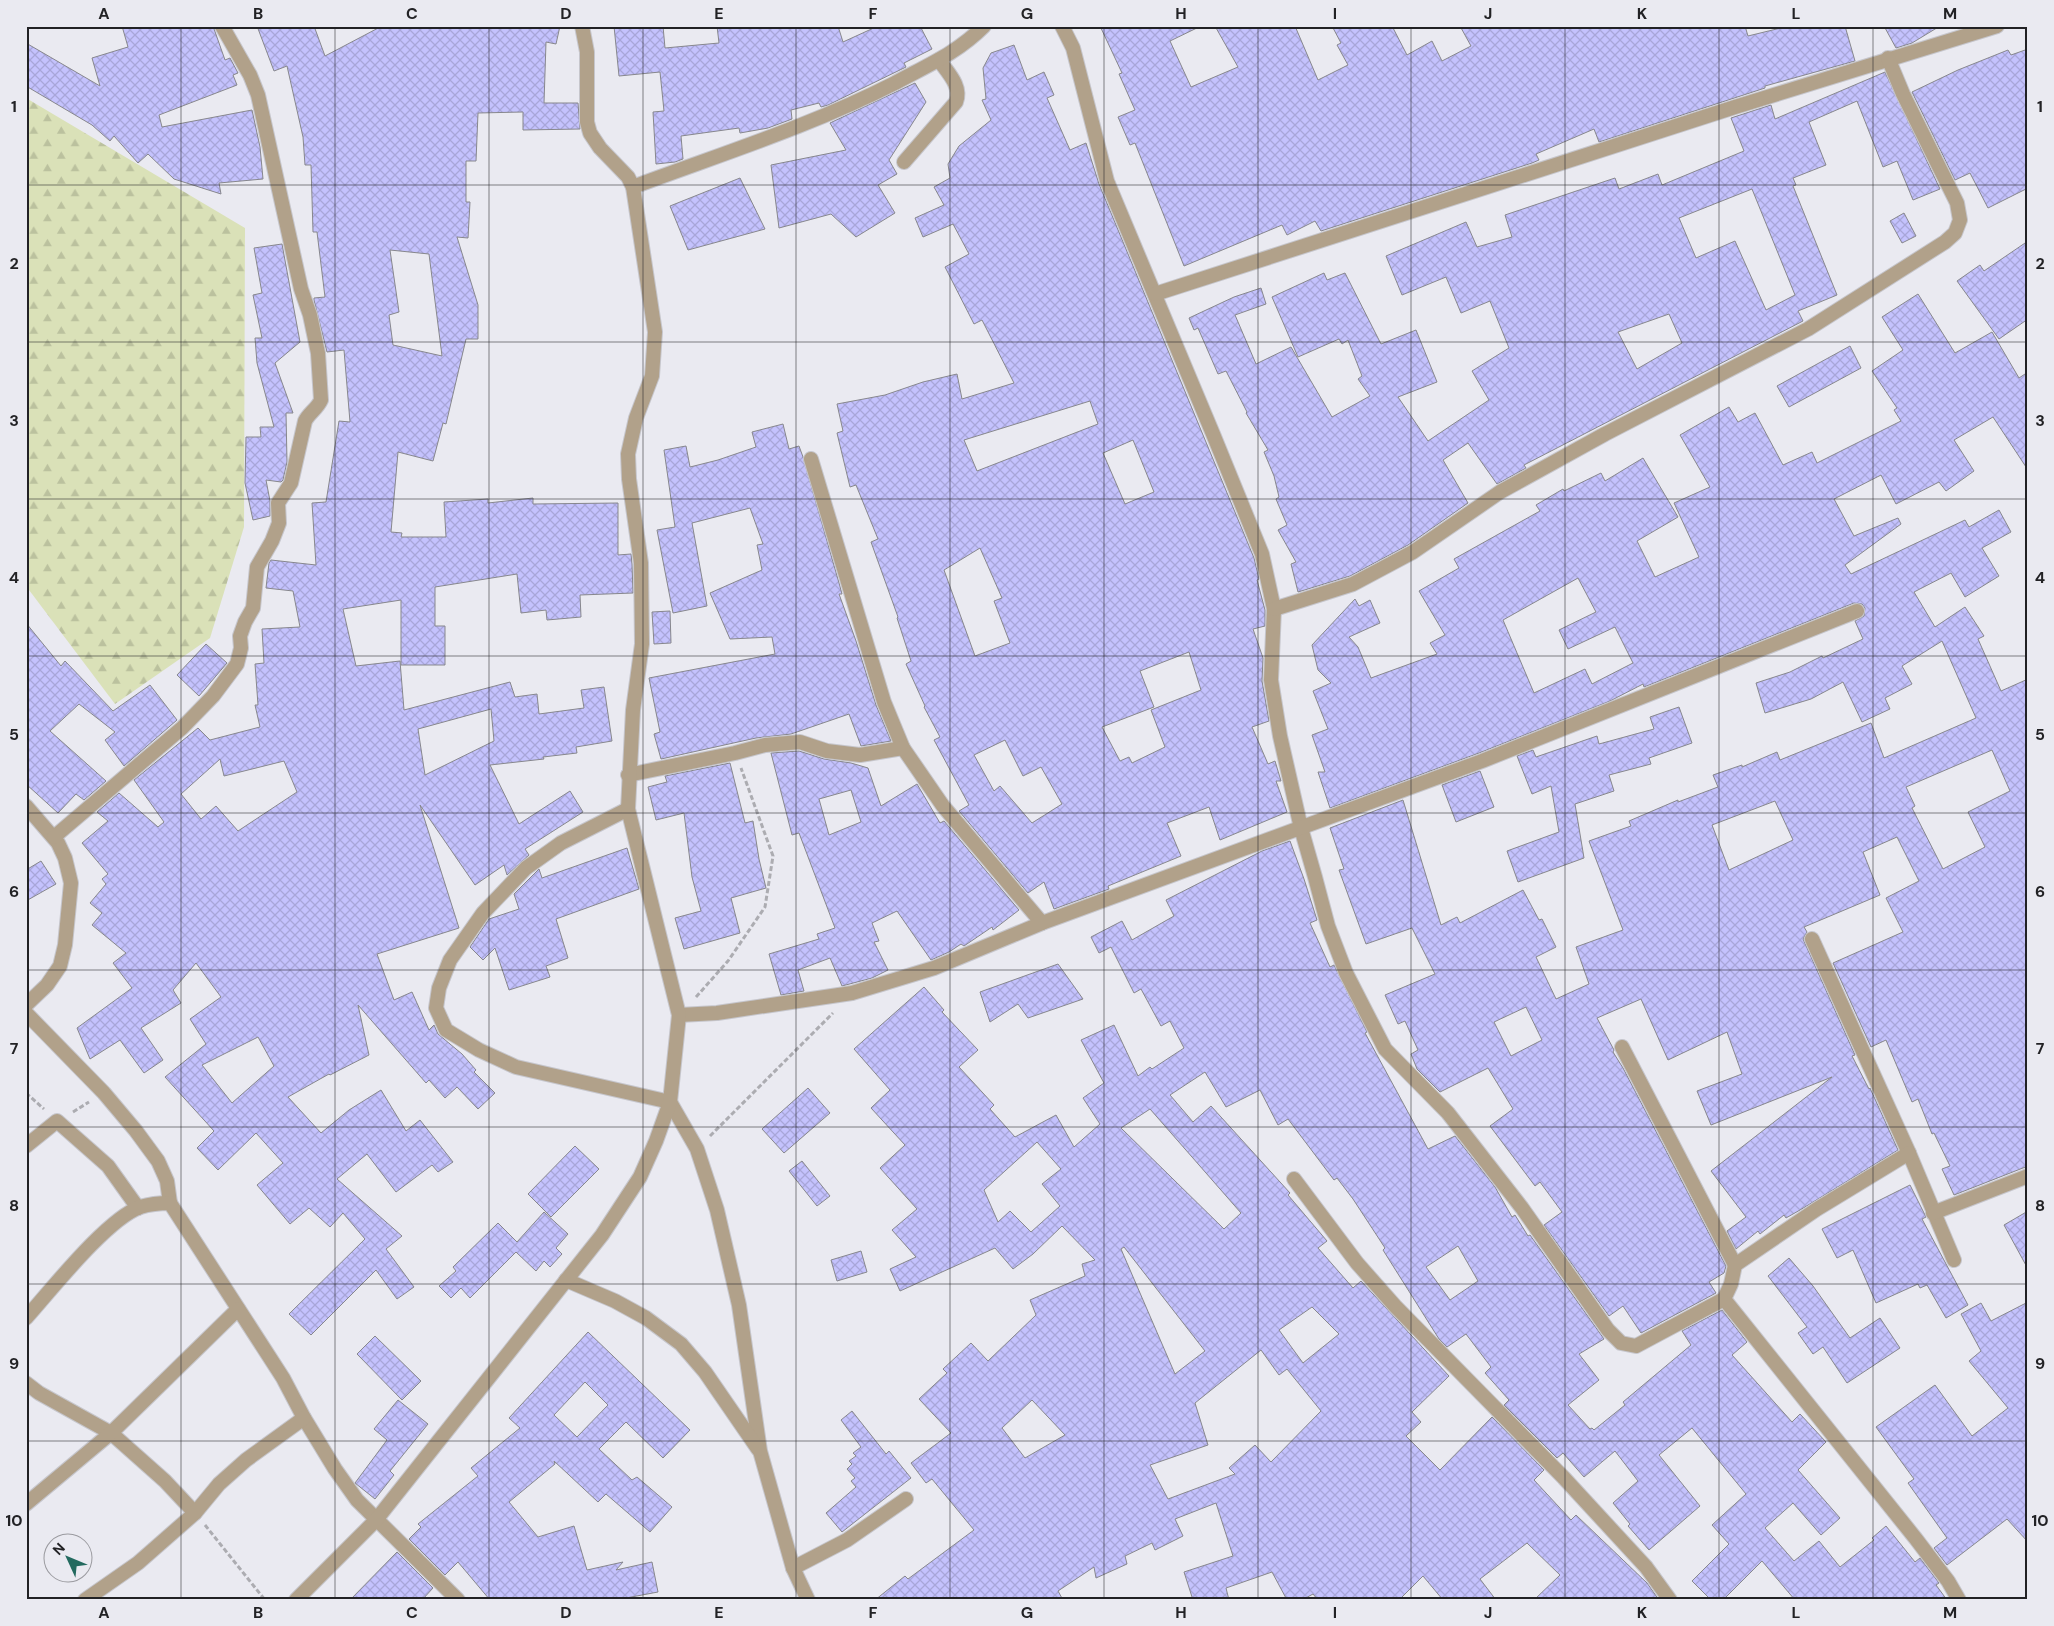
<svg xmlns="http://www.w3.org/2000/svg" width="2054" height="1626" font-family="'DM Sans',sans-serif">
<defs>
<pattern id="forest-firs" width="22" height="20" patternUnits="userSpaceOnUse" patternTransform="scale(1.25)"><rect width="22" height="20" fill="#dae1b8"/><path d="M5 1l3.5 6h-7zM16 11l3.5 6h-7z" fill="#bbc19e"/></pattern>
<pattern id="building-cross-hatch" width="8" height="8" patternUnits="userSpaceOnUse" patternTransform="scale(1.25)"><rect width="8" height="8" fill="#c4c2fd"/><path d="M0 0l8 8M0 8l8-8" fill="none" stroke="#a8a6d9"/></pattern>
</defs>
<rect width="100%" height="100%" fill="#eaeaf1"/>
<path fill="url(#forest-firs)" d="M26 98 245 228 244 527 210 638 115 704 26 586Z"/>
<g fill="url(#building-cross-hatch)" stroke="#87878d" fill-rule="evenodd">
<path d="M122 26H213L225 60 230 58 238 73 233 75 237 85 159 115 162 127 252 110 260 147 263 179 219 183 221 194 174 179 148 154 138 163 114 136 110 141 92 125 26 86V43L100 86 92 58 128 47Z"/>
<path d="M257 26H314L325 56 382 26H560L556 44 546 42 544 103H578L580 129 523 130V112L478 113 476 161H466V202H470L468 238 457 237 478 305V339H466L446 424 443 423 433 461 398 452 391 532 402 533 401 537H446L444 502 488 499V503L533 498V504L618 503V555L631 554 632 564 633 593 580 595 581 617 547 620 546 610 521 613 517 574 435 587V626H445V665H401V600L343 609 356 666 400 661 404 710 510 682 515 697 537 694 539 714 584 708 581 690 604 687 612 741 576 747 577 753 543 757 544 759 490 765 519 824 570 791 583 812 525 849 529 855 507 875 504 865 475 885 420 805 459 928 377 954 394 1000 412 992 429 1030 434 1025 438 1034 462 1054 476 1070 474 1072 495 1093 478 1109 457 1087 445 1098 429 1080 426 1083 358 1005 369 1055 330 1075 329 1074 288 1097 321 1133 349 1110 381 1090 406 1131 420 1120 453 1162 438 1172 432 1165 396 1192 367 1154 337 1179 402 1236 386 1249 414 1287 397 1299 376 1270 311 1335 289 1314 365 1239 343 1213 330 1227 309 1208 290 1224 257 1185 283 1163 256 1133 218 1170 197 1148 214 1131 165 1077 206 1044 190 1019 221 997 196 963 173 990 181 1003 141 1028 163 1060 144 1073 120 1040 90 1059 77 1028 132 988 113 963 126 953 92 925 102 913 90 903 106 884 102 879 108 874 82 843 108 821 97 812 119 793 158 827 164 822 134 780 198 728 210 740 260 727 255 705H258L255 664 264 663 262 629 300 627 293 591 266 588 269 563 271 560 316 565 312 503 326 502 339 421 350 422 344 350 327 352 314 300V298L325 297 317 232H313L311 165H305L303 137 287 66 274 71ZM390 250 429 254 442 356 393 345 389 315 399 312ZM491 709 494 741 425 775 418 729ZM220 759 224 776 284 761 297 792 238 831 216 806 201 819 181 794ZM258 1037 274 1066 232 1103 202 1065Z"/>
<path d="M614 26H663L665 48 719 43 717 26H838L843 42 878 26H920L932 49 904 63 906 67 828 105 821 107 819 103 791 110 792 119 768 128 740 133 739 128 681 136 683 159 675 162 656 164 653 112 664 111 660 72 619 76Z"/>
<path d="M1100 26H1201L1170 41 1191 87 1238 67 1215 26H1295L1318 80 1348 65 1337 45 1341 43 1332 26H1392L1407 55 1432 41 1442 61 1471 46 1460 26H1745L1748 36 1789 26H1845L1855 61 1765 86V88L1599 142 1594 129 1536 154 1539 160 1532 163 1321 231 1315 221 1287 235 1282 225 1184 266 1135 143 1130 145 1118 117 1135 110 1119 74 1122 73Z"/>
<path d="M1884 26H1940L1912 43 1896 48Z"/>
<path d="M1014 45 1027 80 1044 72 1054 95 1047 98 1070 150 1086 143 1099 184 1254 558 1259 579 1257 580 1265 610V626L1253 629 1263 658 1262 681 1269 721 1252 727 1268 764 1275 761 1281 781H1276L1287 812 1220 840 1209 807 1167 823 1181 856 1108 886 1109 889 1054 909 1044 882 1028 893 959 811 969 805 934 740 940 737 924 707 925 706 906 664 911 661 897 618 898 617 871 542 878 539 856 485 850 487 837 433 843 431 837 404 885 395 923 382 957 374 962 399 1014 383 982 320 974 324 945 267 969 254 953 224 923 237 915 218 944 205 934 187 950 178 948 164 959 146 991 120 982 100 986 99 983 68 991 53ZM1090 401 1098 424 977 471 964 440ZM1133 440 1154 492 1125 504 1103 453ZM980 548 1002 598 994 601 1010 643 975 656 944 570ZM1189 652 1201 690 1151 710 1165 747 1132 763 1129 757 1120 761 1102 727 1154 707 1140 671ZM1005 740 1023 776 1041 767 1062 804 1032 823 1000 786 994 791 974 755Z"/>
<path d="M2028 49V188L1988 208 1970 173 1955 180 1912 92 1958 70 2008 50 2011 55Z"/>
<path d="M1885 72 1940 189 1913 200 1897 161 1883 167 1857 101 1809 122 1826 165 1793 178 1796 185 1793 186 1837 295 1798 311 1803 321 1524 465 1526 468 1497 484 1468 443 1443 460 1468 503 1408 545 1350 576 1298 592 1291 564 1296 562 1278 530 1287 525 1276 499 1279 497 1274 476 1264 452 1268 450 1246 413 1247 412 1226 371 1218 374 1198 328 1194 330 1189 318 1234 297 1261 288 1266 304 1235 315 1256 364 1291 347 1332 417 1370 396 1358 379 1362 376 1348 340 1342 344 1339 339 1298 357 1272 297 1324 273 1327 280 1345 273 1381 344 1416 330 1437 382 1398 397 1428 441 1489 400 1472 371 1509 348 1490 301 1461 313 1446 277 1402 295 1386 256 1466 222 1477 247 1512 237 1505 215 1615 178 1619 189 1658 174 1662 185 1744 151 1731 118 1771 105 1775 119ZM1752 189 1795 295 1766 310 1735 241 1696 258 1679 218ZM1669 314 1682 343 1637 369 1618 332Z"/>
<path d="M915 83 926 102 889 160 897 174 878 185 895 213 856 237 831 214 779 228 771 165 846 150 830 123Z"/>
<path d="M740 178 765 229 688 250 670 206Z"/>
<path d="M1904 213 1916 236 1902 243 1890 221Z"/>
<path d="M2028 241V319L1999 339 1957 281 1980 265 1984 271Z"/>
<path d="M282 244 300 342 275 363 293 413H286L287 462 283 480 281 482 266 480 270 501V516L253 520 245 483 246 437H261L260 427H274L257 363 255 338H262L253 295 262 293 254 248Z"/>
<path d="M1918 294 1955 353 1992 332 2019 378 2028 372V470L1993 417 1954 440 1974 471 1946 491 1939 482 1896 504 1881 475 1834 499 1854 536 1898 518 1901 524 1845 565 1851 574 1965 520 1969 527 1999 510 2011 532 1982 548 1999 576 1965 597 1951 573 1914 592 1935 627 1965 607 1984 636 1978 639 2001 691 2028 679V1166L1954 1195 1942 1169 1950 1166 1934 1133 1932 1134 1918 1099 1912 1102 1886 1040 1871 1047 1833 963 1903 932 1886 898 1919 881 1897 837 1863 852 1880 895 1804 927 1807 932 1803 939 1855 1055 1852 1056 1869 1089 1870 1088 1898 1150 1800 1210 1786 1218 1784 1215 1760 1234 1758 1231 1736 1249 1727 1231 1746 1217 1711 1171 1832 1077 1711 1125 1697 1091 1742 1074 1727 1032 1668 1060 1641 999 1597 1018 1614 1050 1613 1052 1623 1068 1726 1266 1724 1273 1709 1282 1716 1293 1641 1333 1623 1306 1609 1316 1544 1225 1562 1212 1540 1182 1535 1186 1490 1126 1513 1109 1488 1068 1440 1092 1417 1069 1411 1054 1418 1050 1405 1021 1398 1024 1385 995 1435 974 1412 928 1366 944 1339 870 1344 869 1330 828 1403 800 1441 925 1457 917 1460 923 1523 890 1539 920 1542 919 1556 947 1536 957 1556 999 1589 984 1576 947 1623 930 1589 841 1631 826 1629 821 1678 800V802L1718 787 1713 775 1742 765V767L1777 752 1780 760 1871 723 1884 758 1976 718 1942 641 1902 666 1912 684 1885 698 1890 709 1862 722 1843 682 1811 699 1765 713 1756 683 1790 672 1822 656 1823 658 1863 639 1855 621 1864 616 1865 608 1862 604 1854 603 1644 687 1643 684 1610 701 1479 753 1330 808 1318 772H1325L1312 735 1328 729 1313 691 1331 683 1318 670 1312 645 1355 599 1359 606 1370 600 1380 623 1349 637 1358 647 1371 678 1437 654 1430 643 1445 635 1419 591 1459 568 1454 559 1540 511 1536 505 1563 489 1564 491 1601 473 1605 481 1643 458 1678 517 1637 541 1655 577 1699 557 1674 503 1710 487 1680 435 1729 407 1738 422 1755 413 1783 465 1812 452 1817 463 1901 421 1894 410 1897 408 1872 371 1903 350 1882 317ZM1578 578 1596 612 1559 630 1568 649 1615 627 1633 663 1592 684 1585 669 1534 693 1503 620ZM1992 750 2010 791 1968 812 1985 847 1943 869 1912 808 1915 806 1906 787ZM1775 801 1793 840 1729 870 1712 825ZM1526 1007 1542 1040 1511 1056 1494 1022Z"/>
<path d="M1850 346 1861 368 1789 407 1777 386Z"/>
<path d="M783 424 789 449 799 446 803 457 839 583 842 594H839L856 641 876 705 891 741 861 746 849 714 791 734 756 738 661 759 654 734 660 732 649 678 775 654 772 637 730 639 710 593 762 570 757 545 763 544 750 508 692 523 707 606 673 613 657 530 675 527 664 450 686 446 690 467 718 460 756 447 752 432Z"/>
<path d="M670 611 671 643 654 644 652 612Z"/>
<path d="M26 623 61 666 65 661 113 711 150 685 177 720 124 766 105 740 115 732 79 704 50 731 106 781 84 800 76 794 58 813 26 784Z"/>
<path d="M206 644 227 663 199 696 177 675Z"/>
<path d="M1679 707 1692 743 1649 758 1651 764 1609 775 1614 791 1575 804 1584 858 1518 882 1507 851 1559 832 1551 786 1532 794 1517 756 1533 750 1536 757 1597 736 1599 744 1654 729 1650 717Z"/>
<path d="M799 751 824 759 851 763 868 768 881 806 917 784 940 823 944 821 1019 910 993 930 992 927 964 946 961 944 949 952 931 960 897 911 872 923 879 941 874 942 888 970 872 978 842 986 830 958 798 970 804 991 781 995 769 954 819 939 817 934 835 928 799 833 792 835 771 753ZM851 790 861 822 829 835 819 799Z"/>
<path d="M730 763 745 823 753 821 759 859 766 888 731 898 740 933 684 949 675 918 701 911 692 877 684 813 656 820 648 787 667 782 665 776Z"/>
<path d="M1480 771 1494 807 1456 822 1442 785Z"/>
<path d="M1290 841 1304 879 1317 920 1310 923 1330 967 1334 965 1367 1032 1365 1033 1428 1149 1455 1136 1495 1187 1512 1217 1515 1215 1528 1236 1530 1235 1604 1339 1579 1354 1599 1380 1568 1405 1590 1429 1592 1428 1594 1430 1625 1405 1623 1402 1691 1345 1682 1331 1722 1310 1747 1342 1732 1355 1792 1422 1800 1414 1826 1442 1798 1470 1840 1518 1821 1535 1793 1503 1765 1528 1794 1561 1819 1541 1840 1567 1874 1540 1872 1538 1886 1526 1915 1562 1920 1558 1939 1583 1936 1585 1947 1600H1795L1762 1561 1723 1600H1711L1692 1581 1729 1544 1712 1525 1746 1494 1692 1428 1659 1455 1700 1506 1649 1550 1628 1526 1630 1524 1613 1503 1638 1481 1615 1451 1584 1477 1563 1453 1557 1458 1504 1405 1509 1400 1485 1373 1491 1367 1466 1334 1447 1347 1439 1339 1383 1250 1385 1248 1353 1199 1337 1178 1334 1180 1288 1119 1278 1125 1260 1090 1226 1107 1205 1072 1170 1095 1193 1122 1211 1106 1290 1193 1288 1195 1327 1241 1318 1248 1353 1288 1361 1281 1449 1376 1412 1412 1421 1422 1406 1436 1440 1470 1492 1417 1544 1470 1534 1480 1571 1520 1576 1515 1647 1583 1659 1600H1534L1560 1575 1527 1543 1480 1579 1496 1600H1443L1423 1576 1399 1600H1318L1313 1594 1302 1600H1287L1272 1572 1226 1588 1229 1600H1193L1184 1572 1233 1556 1216 1503 1175 1519 1183 1536 1155 1550 1152 1543 1125 1556 1127 1564 1096 1578 1094 1567 1058 1591 1063 1600H875L905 1576 908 1579 974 1530 932 1479 926 1483 911 1463 951 1433 919 1399 947 1373 943 1369 971 1343 988 1361 1036 1315 1030 1300 1085 1276 1082 1264 1095 1260 1062 1226 1033 1254 1013 1269 995 1248 900 1291 890 1269 916 1257 892 1230 917 1209 880 1168 905 1145 871 1108 890 1090 854 1049 924 987 944 1010 942 1012 978 1050 959 1067 994 1105 990 1109 1015 1137 1056 1115 1074 1147 1100 1124 1083 1098 1104 1083 1081 1040 1114 1025 1138 1076 1150 1067 1152 1069 1184 1048 1170 1021 1161 1026 1141 989 1134 993 1111 947 1099 953 1091 937 1122 921 1132 940 1174 916 1166 900 1262 851ZM1150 1109 1241 1213 1224 1229 1121 1128ZM1037 1142 1061 1169 1042 1184 1060 1206 1031 1232 1010 1211 998 1222 984 1190ZM1458 1246 1478 1281 1450 1300 1426 1267ZM1124 1247 1205 1351 1175 1374 1121 1249ZM1312 1307 1339 1334 1303 1363 1279 1330ZM1261 1350 1279 1375 1287 1369 1321 1411 1271 1462 1255 1445 1229 1468 1235 1474 1168 1499 1150 1465 1208 1445 1195 1403ZM1032 1400 1065 1435 1025 1458 1002 1428Z"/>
<path d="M627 848 639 889 556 919 568 958 546 966 550 977 509 990 495 948 483 960 470 947 489 919 519 909 514 894 539 869 542 878Z"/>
<path d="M41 861 56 884 26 901V870Z"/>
<path d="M1058 964 1083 999 1028 1018 1018 1004 990 1022 980 992Z"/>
<path d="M808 1088 830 1113 784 1153 762 1129Z"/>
<path d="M575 1146 599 1169 551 1217 528 1194Z"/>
<path d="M802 1161 830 1196 817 1206 789 1171Z"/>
<path d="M1910 1185 1926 1217 1922 1219 1968 1305 1946 1318 1927 1285 1920 1288 1918 1284 1876 1303 1853 1250 1837 1258 1822 1229Z"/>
<path d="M2028 1211V1269L2004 1225Z"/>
<path d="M544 1212 568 1234 556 1248 562 1254 550 1267 544 1261 536 1271 516 1252 470 1298 461 1288 451 1298 439 1286 456 1271 453 1267 498 1223 517 1242Z"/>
<path d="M861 1251 867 1272 837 1281 831 1260Z"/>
<path d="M1789 1258 1813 1286 1850 1338 1880 1318 1900 1348 1847 1383 1823 1347 1813 1354 1798 1333 1807 1327 1768 1276Z"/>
<path d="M2028 1302V1542L2007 1519 1947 1565 1934 1548 1947 1538 1908 1483 1914 1479 1876 1427 1935 1385 1972 1436 2008 1408 1969 1361 1981 1351 1961 1314 1981 1303 1991 1321Z"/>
<path d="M588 1332 690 1430 663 1458 626 1422 599 1449 632 1480 637 1477 672 1507 650 1532 606 1494 598 1502 554 1461 555 1464 509 1502 538 1537 574 1526 587 1570 623 1562 616 1570 652 1562 658 1592 626 1598 627 1600H490L458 1562 445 1575 409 1539 421 1527 418 1524 478 1476 471 1468 520 1428 509 1418ZM585 1382 608 1405 577 1437 554 1415Z"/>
<path d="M375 1336 421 1381 402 1400 357 1354Z"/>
<path d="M398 1400 428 1424 390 1471 394 1475 375 1499 355 1483 387 1440 374 1429Z"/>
<path d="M852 1411 886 1454 889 1451 911 1478 842 1532 826 1513 856 1487 851 1481 855 1478 847 1469 852 1464 849 1461 856 1456 853 1453 861 1447 841 1420Z"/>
<path d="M397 1552 433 1588 422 1600H350Z"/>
</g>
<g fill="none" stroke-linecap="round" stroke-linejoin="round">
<defs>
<g id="minor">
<path d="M1062 26 1073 48 1107 181 1213 434 1262 554 1274 609 1271 680 1280 736 1301 828 1315 877 1328 926 1346 973 1385 1049 1448 1113 1522 1208 1608 1330 1621 1343 1636 1346 1724 1299"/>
<path d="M904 162 956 102C962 86 948 73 939 60"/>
<path d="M633 187C721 154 811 126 895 83 928 65 957 53 984 26"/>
<path d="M1155 294 1735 107 1997 26"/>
<path d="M811 459 884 702 903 748 943 806 1042 923"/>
<path d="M1274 609 1353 584 1413 552 1500 492 1605 434 1808 329 1945 242 1955 233 1960 220 1957 203 1903 94 1888 58"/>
<path d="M628 775 735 753 765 745 800 742 827 751 860 755 903 748"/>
<path d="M26 806 58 843 65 858 71 883 65 945 60 966 47 985 26 1005"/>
<path d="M628 809 561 843 526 868 483 913 450 960 439 988 436 1008 446 1030 479 1050 516 1067 670 1102 697 1149 717 1210 739 1305 760 1451 793 1568 808 1600"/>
<path d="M54 837 182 728 213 696 237 664 241 648 240 636 245 622 253 608 257 567 272 541 279 523 278 503 291 483 305 421C309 413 317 409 321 400L318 353 310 315 301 289 258 95 250 75 222 26"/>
<path d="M1812 939 1909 1153 1954 1260"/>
<path d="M26 1013 104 1093 136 1131 158 1161 167 1181 170 1203"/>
<path d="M679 1015 717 1013 852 993 934 968 1042 923 1482 761 1857 611"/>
<path d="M1622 1047 1735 1265"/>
<path d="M26 1146 57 1121 108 1166 138 1208"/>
<path d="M1909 1153 1817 1209 1735 1265 1731 1284 1724 1299 1916 1539 1948 1581 1959 1600"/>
<path d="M1294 1179 1357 1263 1395 1306 1564 1478 1646 1567 1670 1600"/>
<path d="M1933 1213 2028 1176"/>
<path d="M566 1280 615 1301 646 1318 681 1344 705 1372 758 1449"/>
<path d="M26 1318C52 1289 106 1220 140 1207 150 1204 160 1203 170 1203L283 1378 304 1418 335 1469 357 1500 458 1600"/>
<path d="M26 1383 39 1393 111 1433 165 1481 195 1513"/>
<path d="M26 1504 111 1433 238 1309"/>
<path d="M793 1568 847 1540 906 1499"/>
<path d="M85 1600 138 1563 195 1513 219 1484 246 1460 304 1418"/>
<path d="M296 1600 376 1520 602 1235 640 1177 656 1141 670 1102 679 1015 628 809 633 710 642 644 641 563 629 479 628 454 636 418 652 376 655 332 633 187 628 177 600 148 590 133 587 122V52L582 26"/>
</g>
</defs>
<use href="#minor" stroke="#c6c6cc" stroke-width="16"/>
<g stroke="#acacb1" stroke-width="3" stroke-dasharray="5 2.5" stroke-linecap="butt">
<path d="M696 997 728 961 765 907 773 856 741 768"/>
<path d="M26 1093 44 1109"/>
<path d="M73 1112 89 1102"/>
<path d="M710 1136 833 1013"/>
<path d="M205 1525 265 1600"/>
</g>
<use href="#minor" stroke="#b1a18a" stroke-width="14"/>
</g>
<path fill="none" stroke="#222225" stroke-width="1" stroke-opacity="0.55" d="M181 26V1600M335 26V1600M489 26V1600M643 26V1600M796 26V1600M950 26V1600M1104 26V1600M1258 26V1600M1411 26V1600M1565 26V1600M1719 26V1600M1873 26V1600M26 185H2028M26 342H2028M26 499H2028M26 656H2028M26 813H2028M26 970H2028M26 1127H2028M26 1284H2028M26 1441H2028"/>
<rect width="2054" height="1626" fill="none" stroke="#eaeaf1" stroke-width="55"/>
<g transform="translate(68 1558) rotate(314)"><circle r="24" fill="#eaeaf1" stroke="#9a9a9f"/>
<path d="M0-4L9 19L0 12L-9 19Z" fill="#236a5f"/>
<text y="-8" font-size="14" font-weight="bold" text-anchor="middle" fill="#222225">N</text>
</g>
<rect x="28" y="28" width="1998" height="1570" fill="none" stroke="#222225" stroke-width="2"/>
<g font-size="16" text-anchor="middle" font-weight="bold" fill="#222225">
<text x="104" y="19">A</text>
<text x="258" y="19">B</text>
<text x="412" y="19">C</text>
<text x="566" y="19">D</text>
<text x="719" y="19">E</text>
<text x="873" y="19">F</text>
<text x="1027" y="19">G</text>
<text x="1181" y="19">H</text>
<text x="1335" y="19">I</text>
<text x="1488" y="19">J</text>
<text x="1642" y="19">K</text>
<text x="1796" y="19">L</text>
<text x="1950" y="19">M</text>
<text x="14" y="112">1</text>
<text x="2040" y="112">1</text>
<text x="14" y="269">2</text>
<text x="2040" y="269">2</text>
<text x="14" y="426">3</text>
<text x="2040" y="426">3</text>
<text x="14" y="583">4</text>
<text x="2040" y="583">4</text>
<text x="14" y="740">5</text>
<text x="2040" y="740">5</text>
<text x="14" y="897">6</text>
<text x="2040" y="897">6</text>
<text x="14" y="1054">7</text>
<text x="2040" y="1054">7</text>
<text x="14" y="1211">8</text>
<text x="2040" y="1211">8</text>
<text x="14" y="1369">9</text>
<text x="2040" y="1369">9</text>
<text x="14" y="1526">10</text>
<text x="2040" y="1526">10</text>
<text x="104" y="1618">A</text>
<text x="258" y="1618">B</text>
<text x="412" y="1618">C</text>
<text x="566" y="1618">D</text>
<text x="719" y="1618">E</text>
<text x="873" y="1618">F</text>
<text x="1027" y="1618">G</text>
<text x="1181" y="1618">H</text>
<text x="1335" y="1618">I</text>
<text x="1488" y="1618">J</text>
<text x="1642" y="1618">K</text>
<text x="1796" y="1618">L</text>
<text x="1950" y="1618">M</text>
</g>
</svg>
